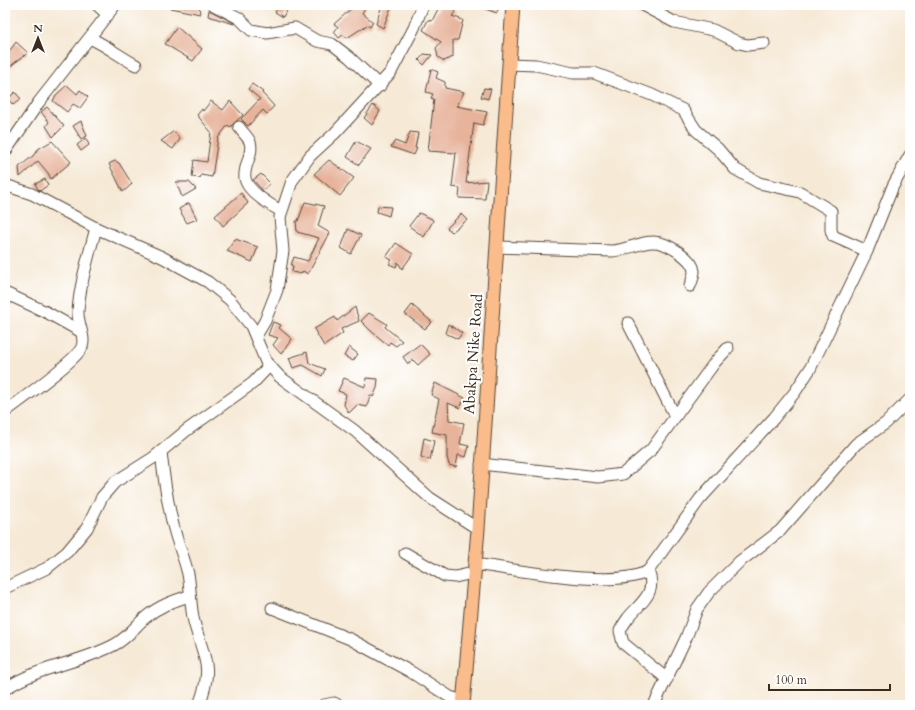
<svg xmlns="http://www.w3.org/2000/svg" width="915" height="710" font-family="Cardo,serif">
<rect width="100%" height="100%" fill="#fff"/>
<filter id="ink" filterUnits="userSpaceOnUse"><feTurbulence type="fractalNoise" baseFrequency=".025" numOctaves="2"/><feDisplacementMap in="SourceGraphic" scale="8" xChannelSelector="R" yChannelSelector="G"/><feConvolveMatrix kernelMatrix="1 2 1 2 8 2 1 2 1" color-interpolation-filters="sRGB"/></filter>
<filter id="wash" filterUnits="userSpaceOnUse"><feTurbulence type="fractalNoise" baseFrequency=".012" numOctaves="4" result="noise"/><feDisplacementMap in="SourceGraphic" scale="16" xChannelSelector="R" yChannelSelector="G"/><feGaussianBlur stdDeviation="0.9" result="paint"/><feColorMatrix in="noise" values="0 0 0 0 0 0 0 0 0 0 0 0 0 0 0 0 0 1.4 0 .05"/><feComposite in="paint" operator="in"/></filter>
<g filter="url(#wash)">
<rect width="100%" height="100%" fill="#f6e9d5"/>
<g id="blocks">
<g fill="#e7b39b">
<path d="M170 5H199L200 14 170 8Z"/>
<path d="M347 5H367L362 13 373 22 370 27 367 25 347 38 343 35 339 38 334 32 338 27 334 24 351 9Z"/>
<path d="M382 5H392L383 28 376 24Z"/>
<path d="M440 5 456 11 452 16 463 20 458 40H453V57L444 61 438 57 436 48 441 42 423 30 428 20 432 21Z"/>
<path d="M477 5H499L497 13 477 6Z"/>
<path d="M279 6 286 11 283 17 275 12Z"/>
<path d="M209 10 234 23V24L208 16Z"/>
<path d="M177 27 202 49 193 61 165 44Z"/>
<path d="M16 42 28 53 13 64 5 76V57Z"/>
<path d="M424 54 432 55 424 65 419 60Z"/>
<path d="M431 69 438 72 436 78 445 82V88L464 92 457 106 487 112 483 125 474 123 466 183 487 181 485 199 459 198 460 188 452 187 456 153 428 151 434 99 431 98 433 94 426 92Z"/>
<path d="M252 84 263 92 262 93 274 106 267 114 263 110 248 126 241 119 260 99 248 89Z"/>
<path d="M67 85 77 94 80 90 88 97 80 108 73 104 67 112 53 101 56 95Z"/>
<path d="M484 88 491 89 488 99 481 97Z"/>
<path d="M15 92 21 99 13 105 8 99Z"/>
<path d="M211 101 223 110 230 101 243 115 230 127 228 125 218 138 212 177 201 175 200 178 192 177 194 160 207 162 211 132 197 115 202 109 203 111Z"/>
<path d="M373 105 380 111 372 125 364 118Z"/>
<path d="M47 107 64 126 53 137 46 126 49 122 41 112Z"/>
<path d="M81 121 87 136 81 139 73 126Z"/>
<path d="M174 131 180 139 173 149 161 141Z"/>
<path d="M410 132 418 133 415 148H417L414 155 391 147 395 141 405 145Z"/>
<path d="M86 138 89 145 81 151 77 145Z"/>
<path d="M52 141 71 162 51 179 48 173 38 161 20 177 19 167 33 156 38 149Z"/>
<path d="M356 141 371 149 359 165 347 157Z"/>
<path d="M329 160 354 178 340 196 314 174Z"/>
<path d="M115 161 119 163 132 184 123 192 109 164Z"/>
<path d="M261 174 270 183 263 191 253 180Z"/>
<path d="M45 179 48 185 40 191 38 189 35 184Z"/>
<path d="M176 182H189L196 189 182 197Z"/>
<path d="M241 193 248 203 223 226 215 216Z"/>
<path d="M305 202 324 206 318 226 330 233 308 274 303 271 301 274 292 272 293 266 291 265 294 257 308 261 319 238 297 232 296 221H298Z"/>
<path d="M189 203 197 219 187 223 179 209Z"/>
<path d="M378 206 391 207 389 216 377 212Z"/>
<path d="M419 213 432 219 433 221 424 237 409 226Z"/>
<path d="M461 214 467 220 452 232 447 228Z"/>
<path d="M348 229 361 235 351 254 341 248Z"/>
<path d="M235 239 258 247 252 262 227 251Z"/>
<path d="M396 243 413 254 402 269 398 262 396 267 389 264 392 260 386 257Z"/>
<path d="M412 305 432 322 425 329 405 314Z"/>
<path d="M355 307 359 321 341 329 343 333 324 346 314 329 335 317 337 321Z"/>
<path d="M369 313 387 324 385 327 402 341 396 346 390 342 388 345 371 331 361 321Z"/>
<path d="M273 322 281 325 279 328 292 339 281 354 273 345 278 338 268 335Z"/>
<path d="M448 324 462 333 458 339 445 333Z"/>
<path d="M420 344 430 354 418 365 413 360 408 364 403 357Z"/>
<path d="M349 347 358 354 353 361 344 356Z"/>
<path d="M307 352 309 363 325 369 322 376 303 365 293 368 289 358Z"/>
<path d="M344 378 365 387 366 378 378 379 377 388 373 397 370 395 367 407 357 405 349 413 344 405 346 394 338 391Z"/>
<path d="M435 383 465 398 460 408 448 403 449 420 464 423 460 444 469 446 466 457 458 455 456 467 449 465 447 457V435L432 432 439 399 431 395Z"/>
<path d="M424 438 434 441 430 460 421 457Z"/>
</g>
</g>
</g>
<g filter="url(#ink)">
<use href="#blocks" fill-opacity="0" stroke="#574739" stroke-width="1"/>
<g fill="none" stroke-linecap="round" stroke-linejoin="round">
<defs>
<g id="minor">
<path d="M97 5 108 15"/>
<path d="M214 5 239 18 251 30 267 33 295 28 317 41 332 44 349 57 380 86"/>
<path d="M642 5 674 22 713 30 739 43 748 45 764 43"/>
<path d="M90 38C107 46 119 56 136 65"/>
<path d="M509 64 536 65 573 73H594L652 95 683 110 696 130 718 149 735 169 759 183 800 192 831 211V230L833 236 867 251"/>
<path d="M239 127C242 132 248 137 250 142 254 154 243 166 245 178 247 191 270 205 281 211"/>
<path d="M5 152 39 102 115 5"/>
<path d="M5 185 32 194 96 228 162 257 208 282 230 300 251 326 266 362 280 377 355 431 430 498 478 529"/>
<path d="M497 247 612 251C626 250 641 242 652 242 665 241 693 258 694 271 694 276 692 281 690 286"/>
<path d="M5 293 46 312 80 331"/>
<path d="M628 323 675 416"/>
<path d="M256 336 265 321 277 290 283 251 280 217 292 181 310 156 335 133 391 72 414 28 423 5"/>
<path d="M5 412C19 401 76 361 82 347 86 337 77 323 78 311 80 283 89 255 96 228"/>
<path d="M161 452C164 480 168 509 176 536 180 549 185 561 188 574 191 590 190 606 194 622 204 659 214 666 199 705"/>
<path d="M481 464 598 477 623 474 651 450 715 362 728 348"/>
<path d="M405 553 445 576 455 577 473 573"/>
<path d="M474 564C514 569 615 590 648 571L700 499 774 418 795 392 810 369 867 251 893 186 910 155"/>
<path d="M648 571C658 593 640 603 628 618 625 622 622 627 620 631L623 643 667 679"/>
<path d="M5 588 47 568 67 552 87 528 102 497 115 482 153 458 187 430 253 383 269 366"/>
<path d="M272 608 350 639 411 672 450 697 463 701"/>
<path d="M5 689C39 666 78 664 114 645 128 638 135 626 146 617 159 606 173 601 189 596"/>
<path d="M324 705 334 703 338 705"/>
<path d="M654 705 686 638 697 609 709 592 739 562 780 531 856 444 886 423 910 399"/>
</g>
<path id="major" d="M463 705 478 529 513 5"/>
</defs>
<use href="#minor" stroke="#574739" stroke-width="13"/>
<use href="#major" stroke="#574739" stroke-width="15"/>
<use href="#minor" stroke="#fff" stroke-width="11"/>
<use href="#major" stroke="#f9bc8a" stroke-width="13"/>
</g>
</g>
<g text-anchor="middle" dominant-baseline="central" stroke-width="4" stroke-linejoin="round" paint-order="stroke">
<g font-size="15" fill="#3b2a1e" stroke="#fff">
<text transform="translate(473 354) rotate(-86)">Abakpa Nike Road</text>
</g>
</g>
<rect width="915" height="710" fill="none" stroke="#fff" stroke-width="20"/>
<g transform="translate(38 38)" stroke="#ffffff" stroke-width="3" paint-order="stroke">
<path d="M0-3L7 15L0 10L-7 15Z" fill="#3b2a1e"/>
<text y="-6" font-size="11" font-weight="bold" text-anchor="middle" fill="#3b2a1e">N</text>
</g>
<path d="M769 684v6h121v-6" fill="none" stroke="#3b2a1e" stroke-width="2"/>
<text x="775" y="684" font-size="12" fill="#3b2a1e" stroke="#ffffff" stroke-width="3" paint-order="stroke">100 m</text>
</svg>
